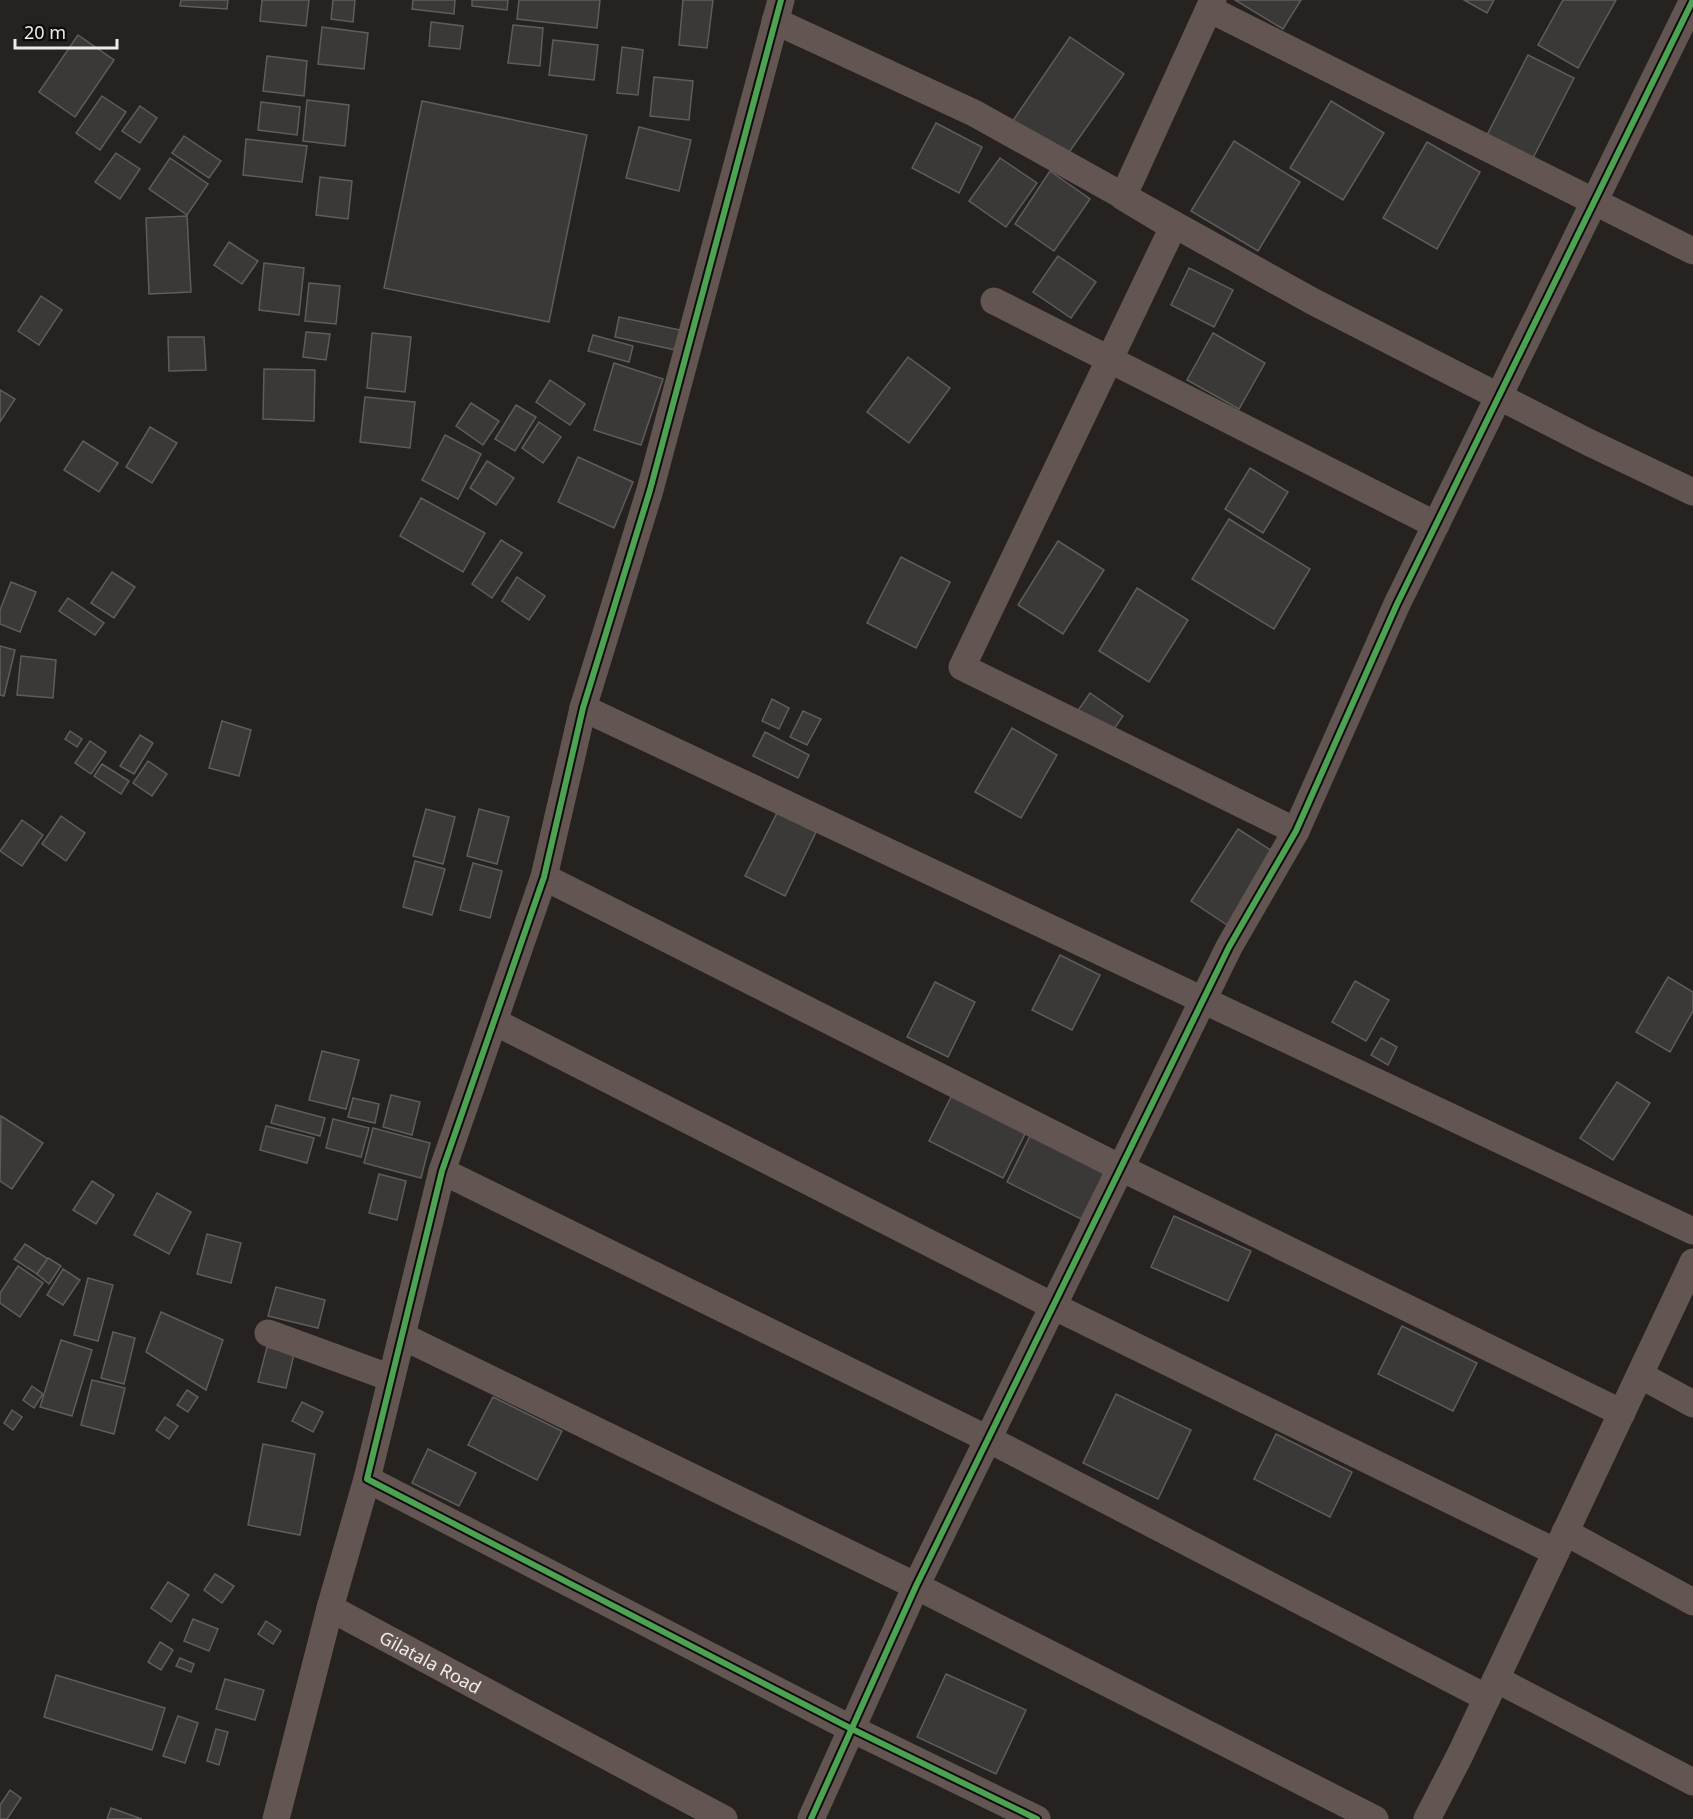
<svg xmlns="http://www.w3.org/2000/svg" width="1693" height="1819" font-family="'Noto Sans',sans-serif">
<rect width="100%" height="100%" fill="#252220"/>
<g fill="#3a3937" stroke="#5f5d5b" stroke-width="1.5">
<path d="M181 0H228L227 9 180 6Z"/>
<path d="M262 0H309L306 26 260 21Z"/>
<path d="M333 0H355L353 22 331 19Z"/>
<path d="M413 0H455L454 14 412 9Z"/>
<path d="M472 0H508L507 10 472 6Z"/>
<path d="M519 0H600L597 28 517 19Z"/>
<path d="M683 0H713L707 48 679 45Z"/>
<path d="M1235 0H1301L1283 29Z"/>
<path d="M1464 0H1494L1487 13Z"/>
<path d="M1563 0H1616L1578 68 1538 45Z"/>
<path d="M431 22 463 26 460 49 429 46Z"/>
<path d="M513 25 543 28 540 66 508 63Z"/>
<path d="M322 27 368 33 364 69 318 64Z"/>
<path d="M78 35 114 60 75 117 39 92Z"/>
<path d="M1070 37 1124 74 1065 158 1012 122Z"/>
<path d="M553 40 598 45 594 80 549 75Z"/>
<path d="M622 47 643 50 638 95 617 93Z"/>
<path d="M1528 55 1574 78 1533 158 1487 135Z"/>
<path d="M267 56 307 61 304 96 263 91Z"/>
<path d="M654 77 693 81 689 120 650 116Z"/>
<path d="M102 96 126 112 100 150 76 133Z"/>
<path d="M307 100 349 105 345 146 303 141Z"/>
<path d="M422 101 587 135 549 322 384 288Z"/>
<path d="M1331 101 1384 133 1343 200 1290 168Z"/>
<path d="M261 102 300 107 297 135 258 130Z"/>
<path d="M140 106 157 118 140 143 122 131Z"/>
<path d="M936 123 982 147 959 193 912 168Z"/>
<path d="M639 127 691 140 679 191 626 178Z"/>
<path d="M184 136 221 161 209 178 172 153Z"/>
<path d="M246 139 307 146 302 182 243 175Z"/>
<path d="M1234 141 1300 182 1258 251 1191 211Z"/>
<path d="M1427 142 1480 172 1437 249 1383 218Z"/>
<path d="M116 153 140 169 120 199 95 182Z"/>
<path d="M170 158 208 184 187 215 149 189Z"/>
<path d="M1000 158 1037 183 1006 227 969 201Z"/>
<path d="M1050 171 1090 199 1054 251 1015 224Z"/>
<path d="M320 177 352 181 348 219 316 215Z"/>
<path d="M187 216 191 292 149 294 146 218Z"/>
<path d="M229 242 258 261 242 284 214 265Z"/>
<path d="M1058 256 1096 282 1071 318 1033 292Z"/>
<path d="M264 263 304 268 299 315 259 310Z"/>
<path d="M1189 268 1233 290 1214 327 1171 305Z"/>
<path d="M309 283 340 286 336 324 305 321Z"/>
<path d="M41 296 62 310 39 345 18 331Z"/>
<path d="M619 317 680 330 676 350 615 337Z"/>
<path d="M306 332 330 334 326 360 303 357Z"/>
<path d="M372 333 411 337 405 392 367 388Z"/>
<path d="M1213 333 1265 363 1239 409 1187 380Z"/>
<path d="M593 335 633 346 629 362 588 351Z"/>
<path d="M168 337H204L206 370 169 371Z"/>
<path d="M908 357 950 388 909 443 867 412Z"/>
<path d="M614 363 663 379 641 445 594 430Z"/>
<path d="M264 369 315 370 314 421 263 419Z"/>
<path d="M550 380 585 404 570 425 536 402Z"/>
<path d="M0 390 15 399 0 422Z"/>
<path d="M365 397 415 402 410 448 360 442Z"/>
<path d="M471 403 499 421 483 445 456 426Z"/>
<path d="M516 405 536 417 515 451 495 439Z"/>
<path d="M539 422 561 437 543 463 522 448Z"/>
<path d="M150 427 177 443 152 483 126 467Z"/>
<path d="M445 435 481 454 458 499 422 480Z"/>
<path d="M83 441 118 463 99 492 64 470Z"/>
<path d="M578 457 633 482 614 528 558 502Z"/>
<path d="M487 461 514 478 496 505 470 488Z"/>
<path d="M1250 468 1288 492 1263 533 1225 509Z"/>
<path d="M421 498 485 533 463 572 400 536Z"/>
<path d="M1229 519 1310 569 1274 629 1192 579Z"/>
<path d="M501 540 522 553 492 598 472 584Z"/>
<path d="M1058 541 1104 570 1063 634 1018 605Z"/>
<path d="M901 557 950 582 916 648 867 623Z"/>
<path d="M112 572 135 587 114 618 91 603Z"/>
<path d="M517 577 545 596 529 620 502 601Z"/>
<path d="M11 582 36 592 20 632 0 624V610Z"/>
<path d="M1137 588 1188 620 1149 682 1099 651Z"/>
<path d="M68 598 104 623 95 635 59 611Z"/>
<path d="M0 646 15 650 4 696 0 695Z"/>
<path d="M21 656 56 660 53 698 17 695Z"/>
<path d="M1090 693 1123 716 1110 735 1077 712Z"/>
<path d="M772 699 789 708 779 729 762 721Z"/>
<path d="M803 711 821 719 807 745 790 737Z"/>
<path d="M222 721 251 730 239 776 209 768Z"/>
<path d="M1012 728 1057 755 1021 818 975 792Z"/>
<path d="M70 731 82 739 77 747 65 739Z"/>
<path d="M765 732 809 755 798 778 753 756Z"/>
<path d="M140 735 153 743 134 774 120 766Z"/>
<path d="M90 741 106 752 91 774 75 763Z"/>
<path d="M148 761 167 774 152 796 133 783Z"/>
<path d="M102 764 129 781 121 794 94 776Z"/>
<path d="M426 809 455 817 443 864 413 856Z"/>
<path d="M479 809 509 817 497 864 467 856Z"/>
<path d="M777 813 816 832 785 896 745 876Z"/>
<path d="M61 816 85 833 66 861 42 844Z"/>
<path d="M22 820 43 835 22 866 0 851Z"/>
<path d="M1238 829 1277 854 1230 927 1191 901Z"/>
<path d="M415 861 445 869 432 915 403 907Z"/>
<path d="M473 863 502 871 490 918 460 910Z"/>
<path d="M1060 955 1100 975 1072 1030 1032 1010Z"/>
<path d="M1668 977 1693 992V1011L1670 1052 1636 1032Z"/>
<path d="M1355 981 1389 1000 1366 1041 1332 1022Z"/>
<path d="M935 982 975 1002 948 1057 907 1037Z"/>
<path d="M1381 1038 1397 1047 1388 1065 1371 1055Z"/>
<path d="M322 1051 359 1060 346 1109 309 1100Z"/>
<path d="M1617 1082 1650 1103 1613 1160 1580 1138Z"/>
<path d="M391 1095 420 1102 412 1135 383 1127Z"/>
<path d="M952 1095 1026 1132 1003 1178 929 1141Z"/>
<path d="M353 1098 379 1104 375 1123 348 1117Z"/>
<path d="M276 1105 325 1118 320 1136 271 1123Z"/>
<path d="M1 1116 43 1143 12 1189 0 1181Z"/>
<path d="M333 1119 369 1128 361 1157 326 1148Z"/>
<path d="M266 1126 314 1138 307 1163 260 1150Z"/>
<path d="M373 1128 430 1143 421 1178 364 1163Z"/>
<path d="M1030 1136 1104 1173 1081 1219 1007 1182Z"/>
<path d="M379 1174 406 1181 397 1220 369 1213Z"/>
<path d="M92 1181 114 1195 96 1224 73 1210Z"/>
<path d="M157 1193 191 1212 169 1254 134 1235Z"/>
<path d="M1174 1216 1251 1251 1228 1301 1151 1267Z"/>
<path d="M207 1234 241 1243 231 1283 197 1274Z"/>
<path d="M25 1244 48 1259 37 1274 14 1259Z"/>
<path d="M48 1258 61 1266 49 1284 37 1274Z"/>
<path d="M18 1266 43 1283 20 1317 0 1303V1293Z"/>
<path d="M63 1269 80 1280 63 1305 47 1295Z"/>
<path d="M88 1278 113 1285 98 1341 74 1335Z"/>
<path d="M276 1287 325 1300 318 1328 268 1316Z"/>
<path d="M161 1312 223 1340 206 1390 146 1352Z"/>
<path d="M1402 1326 1477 1363 1453 1411 1378 1374Z"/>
<path d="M113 1332 135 1338 124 1384 101 1378Z"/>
<path d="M61 1340 92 1350 72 1416 40 1407Z"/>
<path d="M267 1347 294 1354 286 1388 258 1382Z"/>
<path d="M92 1380 125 1388 114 1434 81 1425Z"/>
<path d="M32 1386 43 1394 34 1408 23 1400Z"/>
<path d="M187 1390 198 1397 188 1412 177 1405Z"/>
<path d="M1116 1394 1191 1430 1158 1499 1083 1463Z"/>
<path d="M493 1397 562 1431 537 1480 468 1445Z"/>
<path d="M302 1402 323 1412 313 1432 292 1421Z"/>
<path d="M12 1410 22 1417 13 1430 4 1423Z"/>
<path d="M165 1417 178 1426 169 1439 156 1430Z"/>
<path d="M1276 1434 1352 1472 1330 1517 1254 1479Z"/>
<path d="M263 1444 315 1454 300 1535 248 1525Z"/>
<path d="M428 1449 476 1473 459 1506 412 1483Z"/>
<path d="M215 1574 234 1586 222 1603 204 1590Z"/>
<path d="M168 1582 189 1595 171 1622 151 1608Z"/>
<path d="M193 1619 218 1629 209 1651 184 1641Z"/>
<path d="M266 1621 281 1631 273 1644 258 1634Z"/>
<path d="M160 1642 173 1650 161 1670 148 1662Z"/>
<path d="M180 1658 194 1664 191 1672 176 1666Z"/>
<path d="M946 1674 1026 1710 996 1774 917 1737Z"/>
<path d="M56 1675 165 1708 152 1750 44 1717Z"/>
<path d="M225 1679 264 1690 255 1720 216 1709Z"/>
<path d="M178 1716 198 1723 185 1763 163 1756Z"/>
<path d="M216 1729 228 1732 219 1765 207 1761Z"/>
<path d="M10 1790 21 1798 7 1819H0V1805Z"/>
<path d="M111 1808 142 1819H107Z"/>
</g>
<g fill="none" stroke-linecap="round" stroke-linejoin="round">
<g stroke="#635652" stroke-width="27">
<path d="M781 0 650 490 583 708 544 877 442 1171 367 1479 850 1728 1037 1819"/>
<path d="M1213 0 1123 197 1173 227 962 667 1296 831"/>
<path d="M1209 9 1693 251"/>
<path d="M775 21 974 113 1312 301 1588 442 1693 492"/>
<path d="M994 301 1436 525"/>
<path d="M583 708 1693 1231"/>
<path d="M544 877 1121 1168 1622 1413"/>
<path d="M495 1022 1053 1306 1556 1552"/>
<path d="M442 1171 988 1439 1487 1698"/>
<path d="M268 1333 391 1378"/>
<path d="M402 1336 916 1586 1375 1819"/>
<path d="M1640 1375 1693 1404"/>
<path d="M1565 1532 1693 1602"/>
<path id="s1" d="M330 1608 724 1819"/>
<path d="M1496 1679 1693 1782"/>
<path d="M276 1819 330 1608 367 1479"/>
<path d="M811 1819 916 1586 1229 947 1296 831 1397 604 1693 0"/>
<path d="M1427 1819 1460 1755 1693 1262"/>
</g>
<defs>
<g id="cycleway">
<path d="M781 0 650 490 583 708 544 877 442 1171 367 1479 850 1728 1037 1819"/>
<path d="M811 1819 916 1586 1229 947 1296 831 1397 604 1693 0"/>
</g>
</defs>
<use href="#cycleway" stroke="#0e0c0b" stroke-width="10"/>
<use href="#cycleway" stroke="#4ca352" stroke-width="6"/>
</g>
<g text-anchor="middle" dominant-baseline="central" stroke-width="4.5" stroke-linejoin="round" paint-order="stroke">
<g font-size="18" fill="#eeebe9" stroke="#0e0c0b">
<text stroke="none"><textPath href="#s1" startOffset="114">Gilatala Road</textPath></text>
</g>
</g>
<path d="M15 39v9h102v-9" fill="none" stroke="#eeebe9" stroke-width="3"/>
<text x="24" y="39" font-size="18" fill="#eeebe9" stroke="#0e0c0b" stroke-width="4.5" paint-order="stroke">20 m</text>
</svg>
